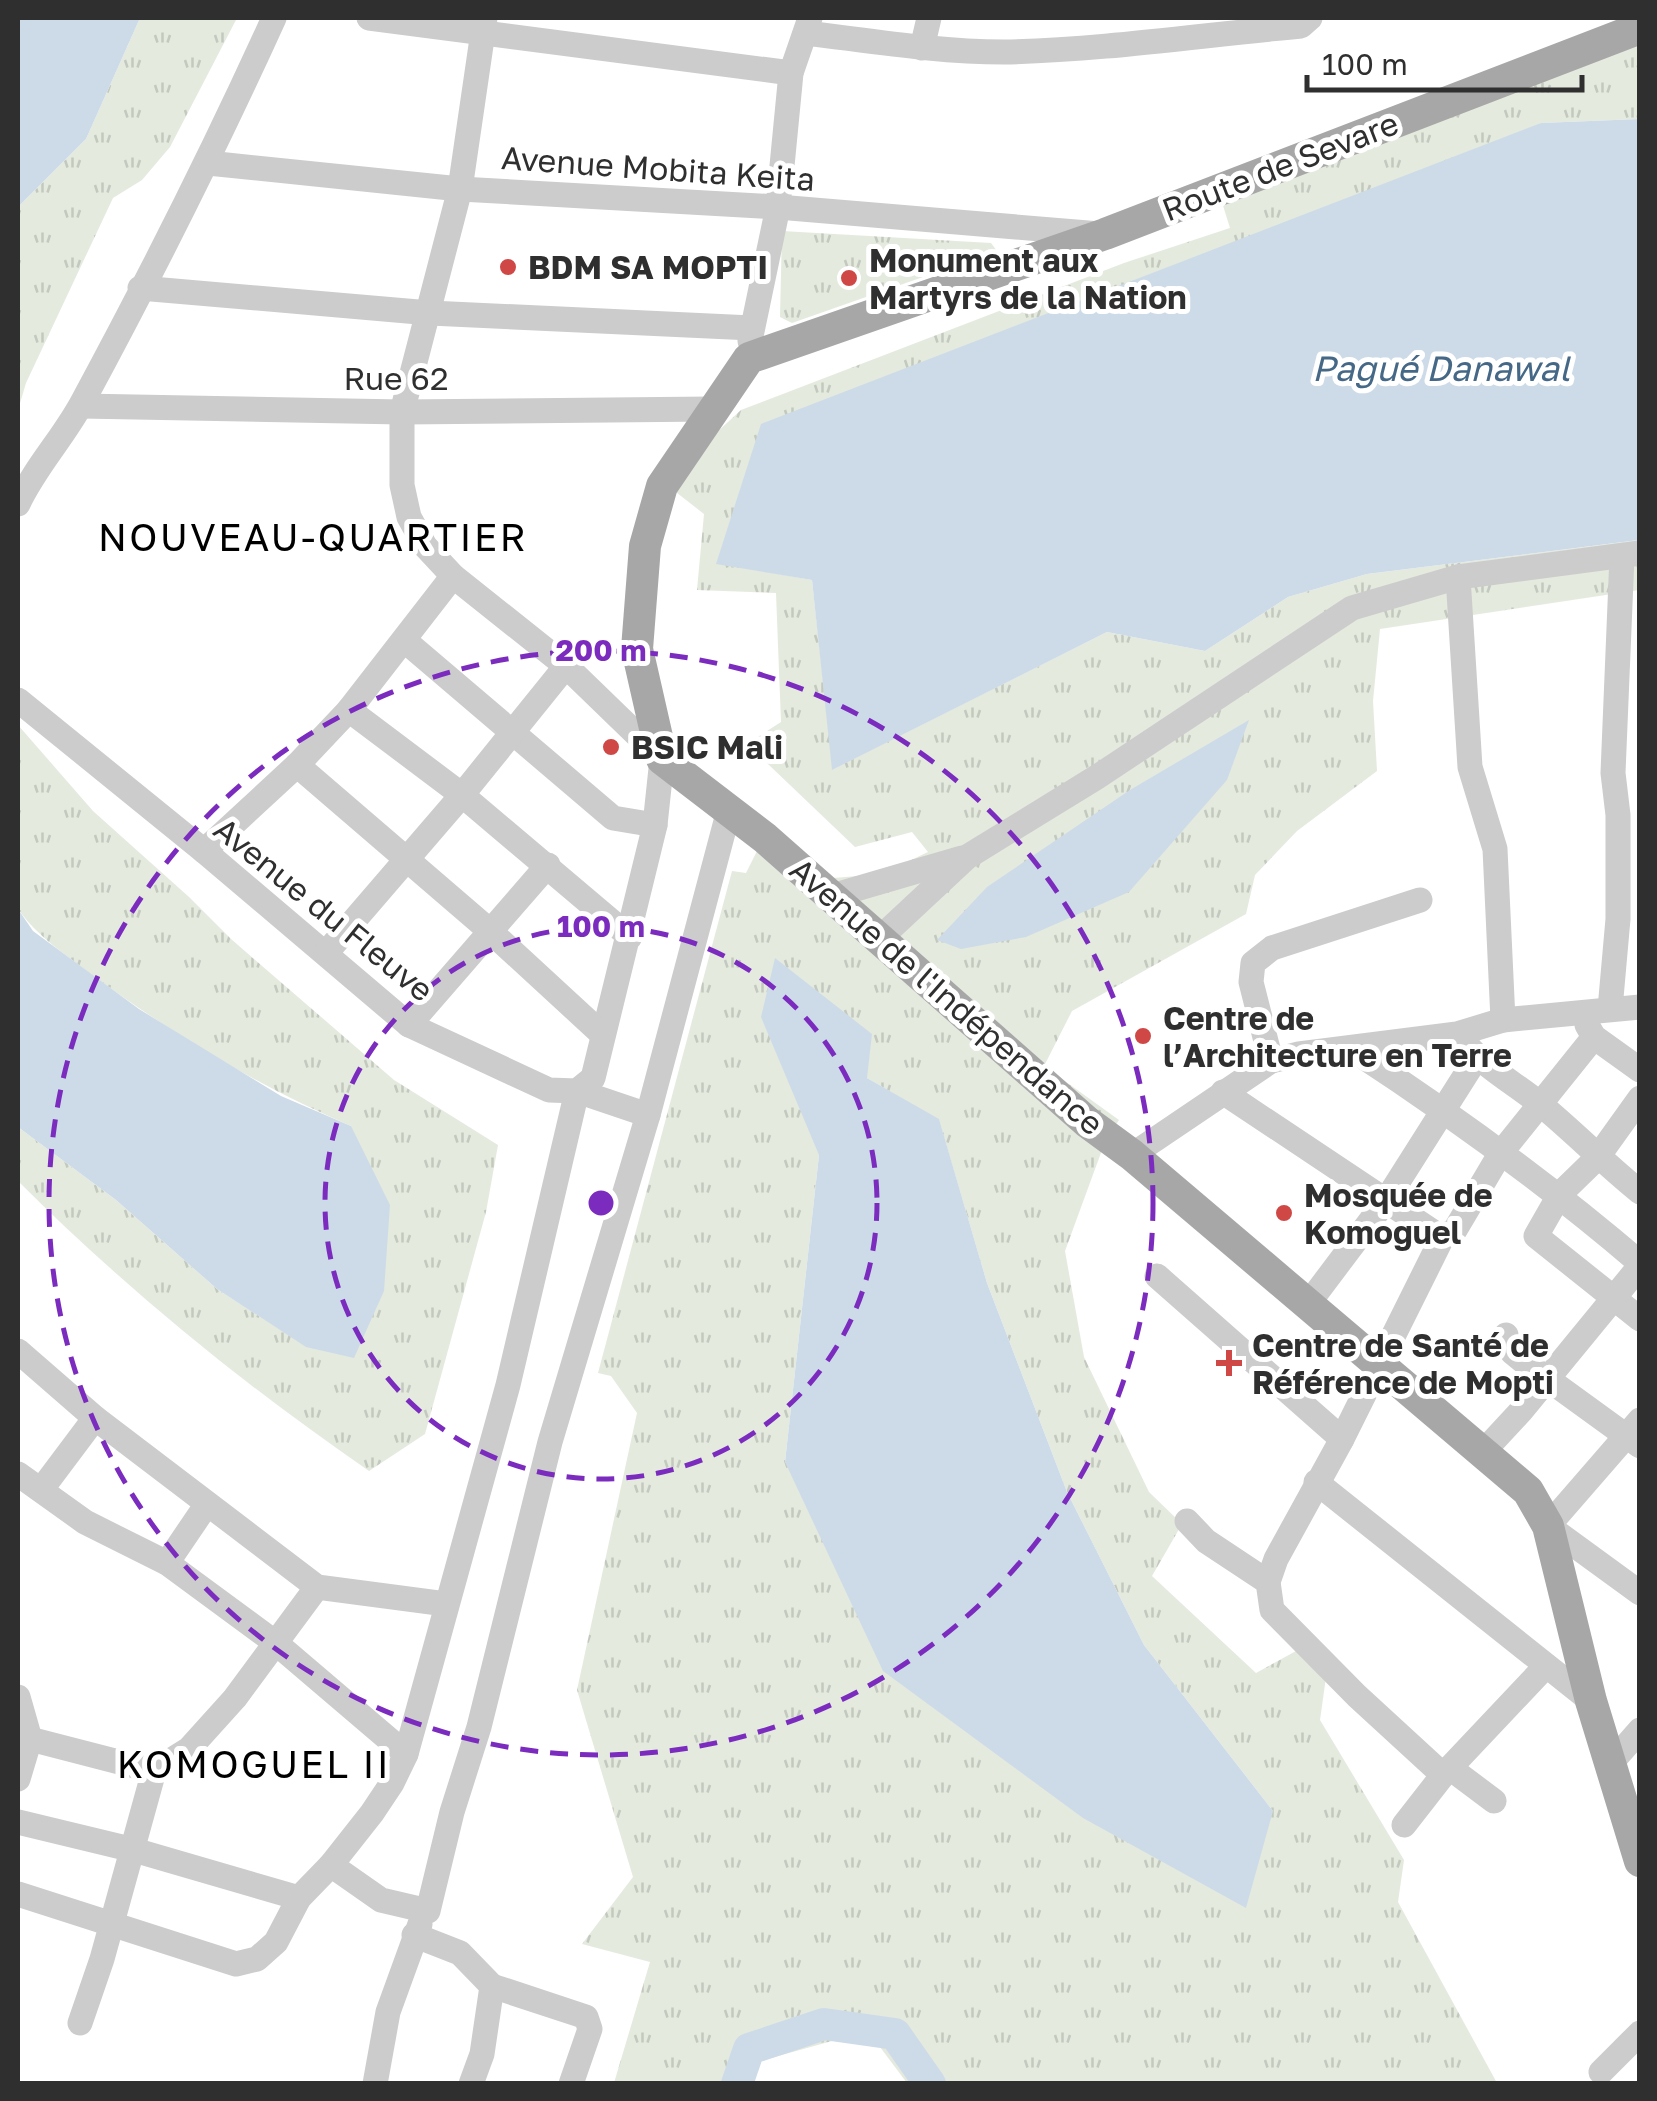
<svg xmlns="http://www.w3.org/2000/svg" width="1657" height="2101" font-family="'Golos Text',sans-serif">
<defs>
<pattern id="grass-tufts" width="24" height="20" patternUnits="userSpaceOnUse" patternTransform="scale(2.5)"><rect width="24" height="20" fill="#e4eade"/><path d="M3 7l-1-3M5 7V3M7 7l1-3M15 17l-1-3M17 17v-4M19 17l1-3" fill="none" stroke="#c4c9bf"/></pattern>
</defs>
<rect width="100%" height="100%" fill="#fff"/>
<g fill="url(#grass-tufts)" fill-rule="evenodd">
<path d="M140 18H237L170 147 142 180 113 198 26 383 18 410V207L86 139Z"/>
<path d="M1639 18V119L1541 123 717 563 812 580 833 769 1107 632 1205 651 1288 597 1367 574 1639 540V590L1380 629 1373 701 1377 771 1297 831 1255 875 1246 914 1072 1011 1044 1066 1119 1120 1106 1139 1065 1251 1084 1357 1149 1492 1182 1524 1152 1576 1256 1673 1296 1651 1326 1677 1320 1720 1404 1860 1398 1902 1497 2083H907L868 2031 749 2064 744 2083H614L650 1962 582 1944 633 1877 577 1690 637 1413 611 1376 598 1373 732 871 746 873 763 839 809 880 882 874 928 852 912 832 855 847 747 744 781 722 776 593 697 590 704 514 663 482 741 410 1124 263 1230 228 1215 180ZM867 1078 939 1120 987 1283 1067 1492 1144 1645 1273 1811 785 1462 819 1155Z"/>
<path d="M782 231 991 243 997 251 792 323 780 317Z"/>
<path d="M18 725 93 811 189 897 231 939 394 1080 498 1145 486 1212 425 1434 369 1471C244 1385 125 1288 18 1181V1127L116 1200 217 1289 307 1347 351 1126C259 1087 173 1034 92 975 65 954 38 937 18 909Z"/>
</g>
<g fill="#cddbe8">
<path d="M18 18H140L86 139 18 207Z"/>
<path d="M1639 119V540L1367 574 1288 597 1205 651 1107 632 832 770 812 580 716 564 761 424 1541 123Z"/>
<path d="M1249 720 1227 780 1129 892 1026 937 961 949 937 940 987 887 1130 790Z"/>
<path d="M18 909 33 931 139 1009 281 1096 351 1126 390 1205 384 1291 354 1358 306 1347 217 1289 116 1200 18 1127Z"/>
<path d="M775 958 872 1034 867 1078 939 1119 987 1283 1067 1492 1144 1645 1273 1811 1246 1908 1083 1818 883 1671 785 1462 819 1155 761 1017Z"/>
</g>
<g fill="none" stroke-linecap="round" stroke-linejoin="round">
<path stroke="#cddbe8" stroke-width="32" d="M737 2084 749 2049 824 2024 895 2034 930 2084"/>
<g stroke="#ccc" stroke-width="25">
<path d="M369 18 791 73"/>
<path d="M806 33C872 41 938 52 1004 52 1103 50 1202 35 1301 26L1310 18"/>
<path d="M922 48 929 18"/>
<path d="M208 163 460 189 778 207 1100 234"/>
<path d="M140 288 430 313 752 328"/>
<path d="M750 341 778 207 791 73 810 18"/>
<path d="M81 406 402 412 711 409"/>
<path d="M18 504C35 467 64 437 83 401 151 275 215 148 274 18"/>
<path d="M1458 577 1470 767 1495 849 1503 1020"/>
<path d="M404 640 613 818 655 825"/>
<path d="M18 700 204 851 409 1025 549 1090 577 1091 593 1078 655 825 662 759 566 666 453 576 425 546 409 517 402 485V412L460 189 485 18"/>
<path d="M349 710 462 795 630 937"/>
<path d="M297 765 490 931 603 1035"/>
<path d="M204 851 297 765 349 710 453 576"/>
<path d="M832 896 962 858"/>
<path d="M878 940 967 857 1097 777 1352 608 1458 577 1640 553"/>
<path d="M326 953 462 795 566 666"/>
<path d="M1610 1009 1618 919V815L1613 773 1622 556"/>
<path d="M409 1025 548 865"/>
<path d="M1587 1025 1594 1037 1640 1070"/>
<path d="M1467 1045C1487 1069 1516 1084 1540 1104 1574 1132 1605 1164 1640 1192"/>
<path d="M1350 1048C1451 1114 1548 1184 1640 1263"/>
<path d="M1271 1061 1251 982 1253 963 1272 948 1420 900"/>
<path d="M1223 1092 1442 1238"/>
<path d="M1640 1098 1597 1158 1560 1194 1536 1236 1640 1319"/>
<path d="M1132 1155 1271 1061 1299 1054 1457 1034 1503 1020 1640 1007"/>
<path d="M1157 1276 1342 1439"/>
<path d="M1308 1304 1387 1199 1477 1057"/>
<path d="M1506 1335 1512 1352 1523 1361 1640 1446"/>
<path d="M18 1351 95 1418 317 1587 446 1604"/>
<path d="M1640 1420 1548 1526 1640 1593"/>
<path d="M1483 1452 1521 1411 1640 1266"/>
<path d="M18 1474 85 1522 167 1563 277 1644 406 1754"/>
<path d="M1316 1482 1591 1701"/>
<path d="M41 1490 95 1418"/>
<path d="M1187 1521 1206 1541 1268 1582 1272 1610 1357 1696 1443 1775"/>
<path d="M167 1563 207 1504"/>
<path d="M1268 1582 1276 1559 1342 1439 1442 1238 1455 1230 1500 1154 1594 1037"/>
<path d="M18 1697 30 1739 18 1779"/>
<path d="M30 1739 154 1771"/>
<path d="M1611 1763 1640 1730"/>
<path d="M1450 1768 1494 1801"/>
<path d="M18 1822 134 1850 299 1898"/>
<path d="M1404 1825 1443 1775 1546 1666"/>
<path d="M331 1865 381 1900 428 1911 452 1812 479 1727 550 1442 648 1115 729 810"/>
<path d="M18 1894 236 1964 257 1959 276 1942 299 1898 331 1865 372 1813 392 1783 406 1754 508 1385 577 1091 648 1115"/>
<path d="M414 1935 460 1953 492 1986 482 2054 471 2084"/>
<path d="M492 1986 586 2017 590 2029 571 2084"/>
<path d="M80 2023 102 1959 154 1771 189 1749 235 1698 317 1587"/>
<path d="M1601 2072 1640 2033"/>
<path d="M375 2084 388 2012 420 1924"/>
</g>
<path stroke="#a7a7a7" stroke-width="32" d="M1640 28 1105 234 749 358 662 486 645 546 637 649 662 759 765 838 1087 1122 1132 1155 1528 1491 1548 1526 1591 1701 1640 1861"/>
</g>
<g fill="none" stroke="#7b2cbf" stroke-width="5" stroke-dasharray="18 12">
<circle cx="601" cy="1203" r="276"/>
<circle cx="601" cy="1203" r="552"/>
</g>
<g fill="#d04846" stroke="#fff" stroke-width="4">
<circle cx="508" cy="267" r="10"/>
<circle cx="849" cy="278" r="10"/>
<circle cx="611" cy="747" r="10"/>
<circle cx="1143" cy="1036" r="10"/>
<circle cx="1284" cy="1213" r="10"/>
<path d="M1224 1348h10v10h10v10h-10v10h-10v-10h-10v-10h10z"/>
</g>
<g text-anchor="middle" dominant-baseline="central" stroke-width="10" stroke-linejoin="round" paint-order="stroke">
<g font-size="32" fill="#2f2f2f" stroke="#fff">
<text transform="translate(1280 166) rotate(-21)">Route de Sevare</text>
<text transform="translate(658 168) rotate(4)">Avenue Mobita Keita</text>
<text x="396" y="378">Rue 62</text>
<text transform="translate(324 909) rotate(39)">Avenue du Fleuve</text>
<text transform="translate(947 996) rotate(41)">Avenue de l'Indépendance</text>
</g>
<g font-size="32" font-weight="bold" fill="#2f2f2f" stroke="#fff" text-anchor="start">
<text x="869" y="260">Monument aux<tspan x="869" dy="37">Martyrs de la Nation</tspan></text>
<text x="528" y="267">BDM SA MOPTI</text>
<text x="631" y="747">BSIC Mali</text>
<text x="1163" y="1018">Centre de<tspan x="1163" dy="37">l’Architecture en Terre</tspan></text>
<text x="1304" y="1195">Mosquée de<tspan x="1304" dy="37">Komoguel</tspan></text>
<text x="1252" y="1345">Centre de Santé de<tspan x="1252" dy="37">Référence de Mopti</tspan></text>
</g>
<g font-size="35" font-style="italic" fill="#466887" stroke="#fff">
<text x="1441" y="368">Pagué Danawal</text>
</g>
<g font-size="38" letter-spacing="2.5" fill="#000" stroke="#fff">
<text x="313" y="536">NOUVEAU-QUARTIER</text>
<text x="254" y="1763">KOMOGUEL II</text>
</g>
</g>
<circle cx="601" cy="1203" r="15" fill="#7b2cbf" stroke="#fff" stroke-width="5"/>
<g font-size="30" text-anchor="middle" font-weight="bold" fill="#7b2cbf" stroke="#fff" stroke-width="10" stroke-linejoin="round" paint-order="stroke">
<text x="601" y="661">200 m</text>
<text x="601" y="937">100 m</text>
</g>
<rect width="1657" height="2101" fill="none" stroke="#2f2f2f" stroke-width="40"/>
<path d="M1307 75v15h275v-15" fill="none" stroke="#2f2f2f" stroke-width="5"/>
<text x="1322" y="75" font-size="30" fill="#2f2f2f" stroke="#ffffff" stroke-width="8" paint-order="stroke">100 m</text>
</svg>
